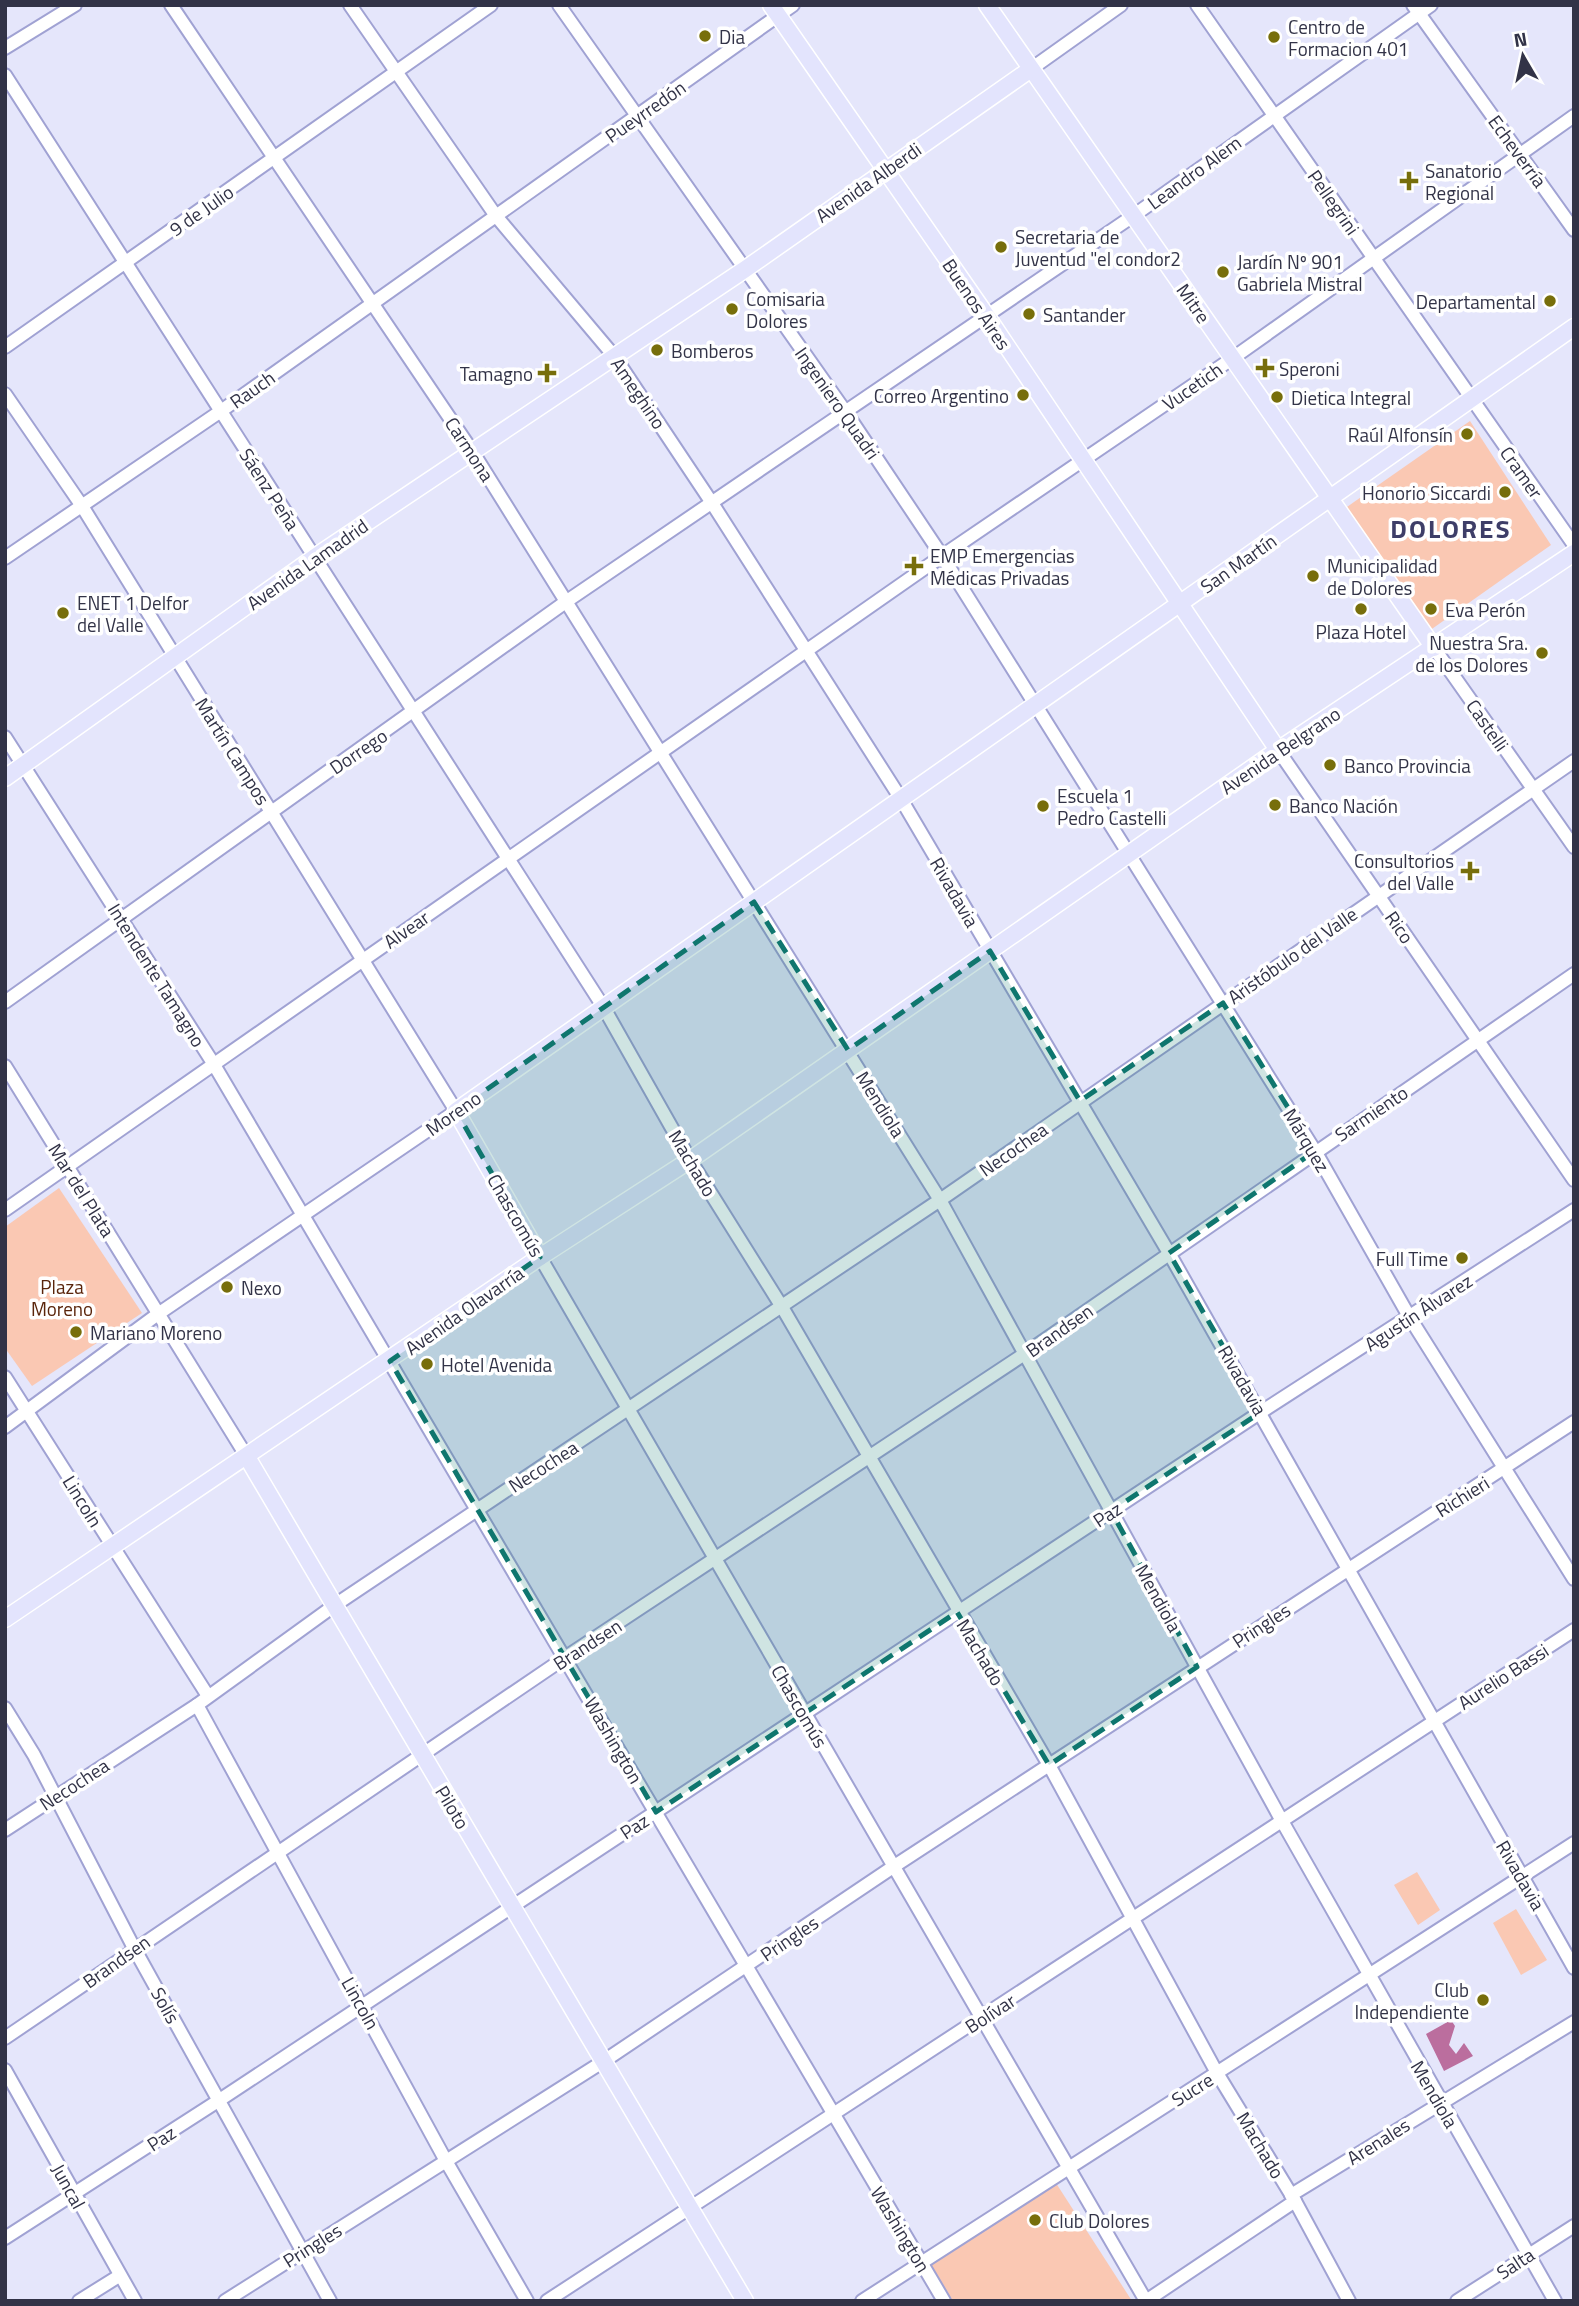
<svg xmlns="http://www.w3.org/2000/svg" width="1579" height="2306" font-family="'Titillium Web',sans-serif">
<rect width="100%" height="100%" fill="#e5e6fb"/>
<g fill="#fac8b3">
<path d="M1470 421 1551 545 1429 631 1344 509Z"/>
<path d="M59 1188 142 1313 32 1386 5 1348V1227Z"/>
<path d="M1417 1872 1440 1910 1418 1925 1394 1885Z"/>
<path d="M1516 1909 1547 1960 1521 1975 1493 1923Z"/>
<path d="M1054 2180 1132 2301H950L925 2261Z"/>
</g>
<path fill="#bb6e9e" d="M1451 2020 1455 2026 1449 2045 1456 2054 1464 2043 1473 2056 1444 2071 1426 2034Z"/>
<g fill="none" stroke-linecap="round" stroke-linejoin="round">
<defs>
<g id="minor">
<path d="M171 5 472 451 940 1200 1282 1821 1555 2301"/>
<path d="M350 5 496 216 614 356 712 503 901 799 1169 1253 1574 1968"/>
<path d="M559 5 845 411 942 556 1315 1151 1410 1318 1574 1579"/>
<path d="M1197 5 1574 545"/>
<path d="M1413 5 1574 230"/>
<path d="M5 48 75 5"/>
<path d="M1031 69 1121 5"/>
<path d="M5 75 604 1008 690 1160 782 1307 1049 1765 1217 2073 1295 2201 1349 2301"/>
<path d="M5 347 491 5"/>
<path d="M5 394 82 506 456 1111 158 1314 5 1427"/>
<path d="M5 558 221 411 793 5"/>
<path d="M1434 648 1574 847"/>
<path d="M5 737 213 1063 944 2301"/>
<path d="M1278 750 1574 1180"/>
<path d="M5 1002 567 601 1133 216 1431 5"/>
<path d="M5 1066 247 1457"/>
<path d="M5 1210 942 556 1233 358 1574 116"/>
<path d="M540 1257 1146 2301"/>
<path d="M5 1377 208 1696"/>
<path d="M197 1705 446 2161 527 2301"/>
<path d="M5 1708 34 1755 134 1948 330 2301"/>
<path d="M5 1830 197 1705 335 1605 940 1200 1574 761"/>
<path d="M5 2038 566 1657 1026 1353 1574 974"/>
<path d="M5 2070 135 2301"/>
<path d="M1291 2195 1574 2022"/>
<path d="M5 2238 218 2101 1261 1412 1574 1210"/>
<path d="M79 2301 119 2276"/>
<path d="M225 2301 604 2061 893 1867 1574 1422"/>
<path d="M547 2301 1574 1630"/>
<path d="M862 2301 1574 1843"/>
<path d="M1146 2301 1295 2201"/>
<path d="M1457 2301 1574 2226"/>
</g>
<g id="major">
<path d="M771 5 986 315 1278 750"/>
<path d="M987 5 1434 648"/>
<path d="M5 778 315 557 744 270 1031 69"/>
<path d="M540 1257 456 1111 1574 327"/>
<path d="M247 1457 745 2301"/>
<path d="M5 1619 540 1257 690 1160 1278 750 1574 553"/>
</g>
</defs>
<use href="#minor" stroke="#a0a2d3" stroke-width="16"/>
<use href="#major" stroke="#fff" stroke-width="19"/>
<use href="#minor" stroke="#fff" stroke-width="12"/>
<use href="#major" stroke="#e3e4fd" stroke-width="16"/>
</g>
<path fill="#0f766e" fill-opacity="0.2" stroke="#0f766e" stroke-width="5" stroke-dasharray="14 9" stroke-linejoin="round" d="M754 902 848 1050 990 951 1080 1101 1223 1003 1315 1151 1169 1253 1261 1412 1111 1511 1197 1667 1049 1765 957 1612 656 1812 390 1361 540 1257 456 1111Z"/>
<g fill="#776e0b" stroke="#fff" stroke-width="2.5">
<circle cx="705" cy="36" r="7"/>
<circle cx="1274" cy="37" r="7"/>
<path d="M1405.5 170.5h7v7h7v7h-7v7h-7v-7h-7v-7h7z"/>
<circle cx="1001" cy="247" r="7"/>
<circle cx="1223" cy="272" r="7"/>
<circle cx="1550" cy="301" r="7"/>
<circle cx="732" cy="309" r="7"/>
<circle cx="1029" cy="314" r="7"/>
<circle cx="657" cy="350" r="7"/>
<path d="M1261.5 357.5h7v7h7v7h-7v7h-7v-7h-7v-7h7z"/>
<path d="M543.5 362.5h7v7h7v7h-7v7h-7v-7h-7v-7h7z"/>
<circle cx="1023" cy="395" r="7"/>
<circle cx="1277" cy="397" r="7"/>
<circle cx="1467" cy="434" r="7"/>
<circle cx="1505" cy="492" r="7"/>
<path d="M910.5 555.5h7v7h7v7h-7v7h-7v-7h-7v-7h7z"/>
<circle cx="1313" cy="576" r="7"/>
<circle cx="1361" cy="609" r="7"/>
<circle cx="1431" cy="609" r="7"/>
<circle cx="63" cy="613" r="7"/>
<circle cx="1542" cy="653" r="7"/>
<circle cx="1330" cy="765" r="7"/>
<circle cx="1275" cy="805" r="7"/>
<circle cx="1043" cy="806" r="7"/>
<path d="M1466.5 860.5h7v7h7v7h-7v7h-7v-7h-7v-7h7z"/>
<circle cx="1462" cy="1258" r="7"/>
<circle cx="227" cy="1287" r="7"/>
<circle cx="76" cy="1332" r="7"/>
<circle cx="427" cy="1364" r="7"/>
<circle cx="1483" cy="2000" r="7"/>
<circle cx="1035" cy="2220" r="7"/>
</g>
<g text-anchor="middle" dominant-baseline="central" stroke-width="7" stroke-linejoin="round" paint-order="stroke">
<g font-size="19" fill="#323347" stroke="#fff" text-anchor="start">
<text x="1288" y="26">Centro de<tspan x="1288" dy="22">Formacion 401</tspan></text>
<text x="719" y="36">Dia</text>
<text x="1425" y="170">Sanatorio<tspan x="1425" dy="22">Regional</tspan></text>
<text x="1015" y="236">Secretaria de<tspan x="1015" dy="22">Juventud "el condor2</tspan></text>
<text x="1237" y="261">Jardín Nº 901<tspan x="1237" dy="22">Gabriela Mistral</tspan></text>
<text x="746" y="298">Comisaria<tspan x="746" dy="22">Dolores</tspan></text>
<text x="1536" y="301" text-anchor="end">Departamental</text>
<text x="1043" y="314">Santander</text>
<text x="671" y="350">Bomberos</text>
<text x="1279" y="368">Speroni</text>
<text x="533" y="373" text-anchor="end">Tamagno</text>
<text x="1009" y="395" text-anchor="end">Correo Argentino</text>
<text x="1291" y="397">Dietica Integral</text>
<text x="1453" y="434" text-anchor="end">Raúl Alfonsín</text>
<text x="1491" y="492" text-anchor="end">Honorio Siccardi</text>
<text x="930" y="555">EMP Emergencias<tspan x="930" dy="22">Médicas Privadas</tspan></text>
<text x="1327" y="565">Municipalidad<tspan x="1327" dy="22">de Dolores</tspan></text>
<text x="77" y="602">ENET 1 Delfor<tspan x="77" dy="22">del Valle</tspan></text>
<text x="1445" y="609">Eva Perón</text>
<text x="1361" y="631" text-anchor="middle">Plaza Hotel</text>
<text x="1528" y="642" text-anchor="end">Nuestra Sra.<tspan x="1528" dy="22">de los Dolores</tspan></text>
<text x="1344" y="765">Banco Provincia</text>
<text x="1057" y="795">Escuela 1<tspan x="1057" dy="22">Pedro Castelli</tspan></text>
<text x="1289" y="805">Banco Nación</text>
<text x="1454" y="860" text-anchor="end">Consultorios<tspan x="1454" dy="22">del Valle</tspan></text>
<text x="1448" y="1258" text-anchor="end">Full Time</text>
<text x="241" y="1287">Nexo</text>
<text x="90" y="1332">Mariano Moreno</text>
<text x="441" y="1364">Hotel Avenida</text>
<text x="1469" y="1989" text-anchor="end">Club<tspan x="1469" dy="22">Independiente</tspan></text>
<text x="1049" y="2220">Club Dolores</text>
</g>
<g font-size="19" fill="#323347" stroke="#fff">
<text transform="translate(645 111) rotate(-35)">Pueyrredón</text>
<text transform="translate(1518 151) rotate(54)">Echeverría</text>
<text transform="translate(1194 172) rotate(-36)">Leandro Alem</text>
<text transform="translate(868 182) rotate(-35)">Avenida Alberdi</text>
<text transform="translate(1334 202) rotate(55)">Pellegrini</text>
<text transform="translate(201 210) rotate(-35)">9 de Julio</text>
<text transform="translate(1194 303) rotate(55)">Mitre</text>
<text transform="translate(977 304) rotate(56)">Buenos Aires</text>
<text transform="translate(1192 386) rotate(-35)">Vucetich</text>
<text transform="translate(252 389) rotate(-35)">Rauch</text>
<text transform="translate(639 393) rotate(56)">Ameghino</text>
<text transform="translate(838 403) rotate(55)">Ingeniero Quadri</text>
<text transform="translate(470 449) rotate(57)">Carmona</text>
<text transform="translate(1522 472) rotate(55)">Cramer</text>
<text transform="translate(270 489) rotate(57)">Sáenz Peña</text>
<text transform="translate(1238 563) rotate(-35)">San Martín</text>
<text transform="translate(307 564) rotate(-35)">Avenida Lamadrid</text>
<text transform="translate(1488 725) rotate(55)">Castelli</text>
<text transform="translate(1280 750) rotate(-34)">Avenida Belgrano</text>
<text transform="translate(233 751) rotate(58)">Martín Campos</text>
<text transform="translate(358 751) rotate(-34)">Dorrego</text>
<text transform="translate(955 892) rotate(60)">Rivadavia</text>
<text transform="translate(1400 927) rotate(55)">Rico</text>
<text transform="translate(406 929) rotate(-35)">Alvear</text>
<text transform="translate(1292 955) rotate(-35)">Aristóbulo del Valle</text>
<text transform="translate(157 975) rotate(58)">Intendente Tamagno</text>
<text transform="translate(881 1104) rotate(58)">Mendiola</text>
<text transform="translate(453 1113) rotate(-35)">Moreno</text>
<text transform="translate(1371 1113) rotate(-34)">Sarmiento</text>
<text transform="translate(1307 1140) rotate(59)">Márquez</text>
<text transform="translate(1013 1149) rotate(-35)">Necochea</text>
<text transform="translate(693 1163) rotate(59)">Machado</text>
<text transform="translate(82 1190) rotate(58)">Mar del Plata</text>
<text transform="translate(516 1215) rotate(60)">Chascomús</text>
<text transform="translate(464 1310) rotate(-35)">Avenida Olavarría</text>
<text transform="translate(1418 1312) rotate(-33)">Agustín Álvarez</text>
<text transform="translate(1059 1330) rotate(-35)">Brandsen</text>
<text transform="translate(1243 1380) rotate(60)">Rivadavia</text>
<text transform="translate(543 1466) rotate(-33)">Necochea</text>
<text transform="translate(1462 1496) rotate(-32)">Richieri</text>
<text transform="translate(83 1501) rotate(58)">Lincoln</text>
<text transform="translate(1107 1514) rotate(-33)">Paz</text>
<text transform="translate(1159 1598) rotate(61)">Mendiola</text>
<text transform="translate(1261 1625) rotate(-33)">Pringles</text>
<text transform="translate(587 1644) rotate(-33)">Brandsen</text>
<text transform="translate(981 1652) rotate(59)">Machado</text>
<text transform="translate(1503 1676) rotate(-33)">Aurelio Bassi</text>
<text transform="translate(800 1706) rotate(60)">Chascomús</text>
<text transform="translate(614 1740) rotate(60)">Washington</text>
<text transform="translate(74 1784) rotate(-33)">Necochea</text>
<text transform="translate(453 1807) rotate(59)">Piloto</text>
<text transform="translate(634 1826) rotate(-33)">Paz</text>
<text transform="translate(1521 1875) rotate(60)">Rivadavia</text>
<text transform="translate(789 1938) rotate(-34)">Pringles</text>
<text transform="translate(116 1961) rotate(-35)">Brandsen</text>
<text transform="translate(361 2003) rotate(61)">Lincoln</text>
<text transform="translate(166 2005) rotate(61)">Solís</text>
<text transform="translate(990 2013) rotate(-33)">Bolívar</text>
<text transform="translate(1192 2089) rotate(-32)">Sucre</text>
<text transform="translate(1435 2094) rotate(60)">Mendiola</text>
<text transform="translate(161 2138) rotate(-33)">Paz</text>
<text transform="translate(1378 2141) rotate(-32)">Arenales</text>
<text transform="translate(1261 2145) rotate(59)">Machado</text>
<text transform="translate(69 2186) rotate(61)">Juncal</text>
<text transform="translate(901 2229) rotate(59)">Washington</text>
<text transform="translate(312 2245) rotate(-32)">Pringles</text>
<text transform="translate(1515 2263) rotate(-33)">Salta</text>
</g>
<g font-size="19" fill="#5a250b" stroke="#fff">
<text x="62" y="1286">Plaza<tspan x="62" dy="22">Moreno</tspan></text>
</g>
<g font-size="26" font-weight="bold" letter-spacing="2" fill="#3e3e68" stroke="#fff">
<text x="1451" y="528">DOLORES</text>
</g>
</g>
<rect width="1579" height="2306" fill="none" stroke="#323347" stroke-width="14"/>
<g transform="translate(1523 56) rotate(351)" stroke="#ffffff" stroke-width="5" paint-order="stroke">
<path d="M0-5L12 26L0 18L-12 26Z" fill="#323347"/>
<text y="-10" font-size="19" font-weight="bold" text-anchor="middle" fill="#323347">N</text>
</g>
</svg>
